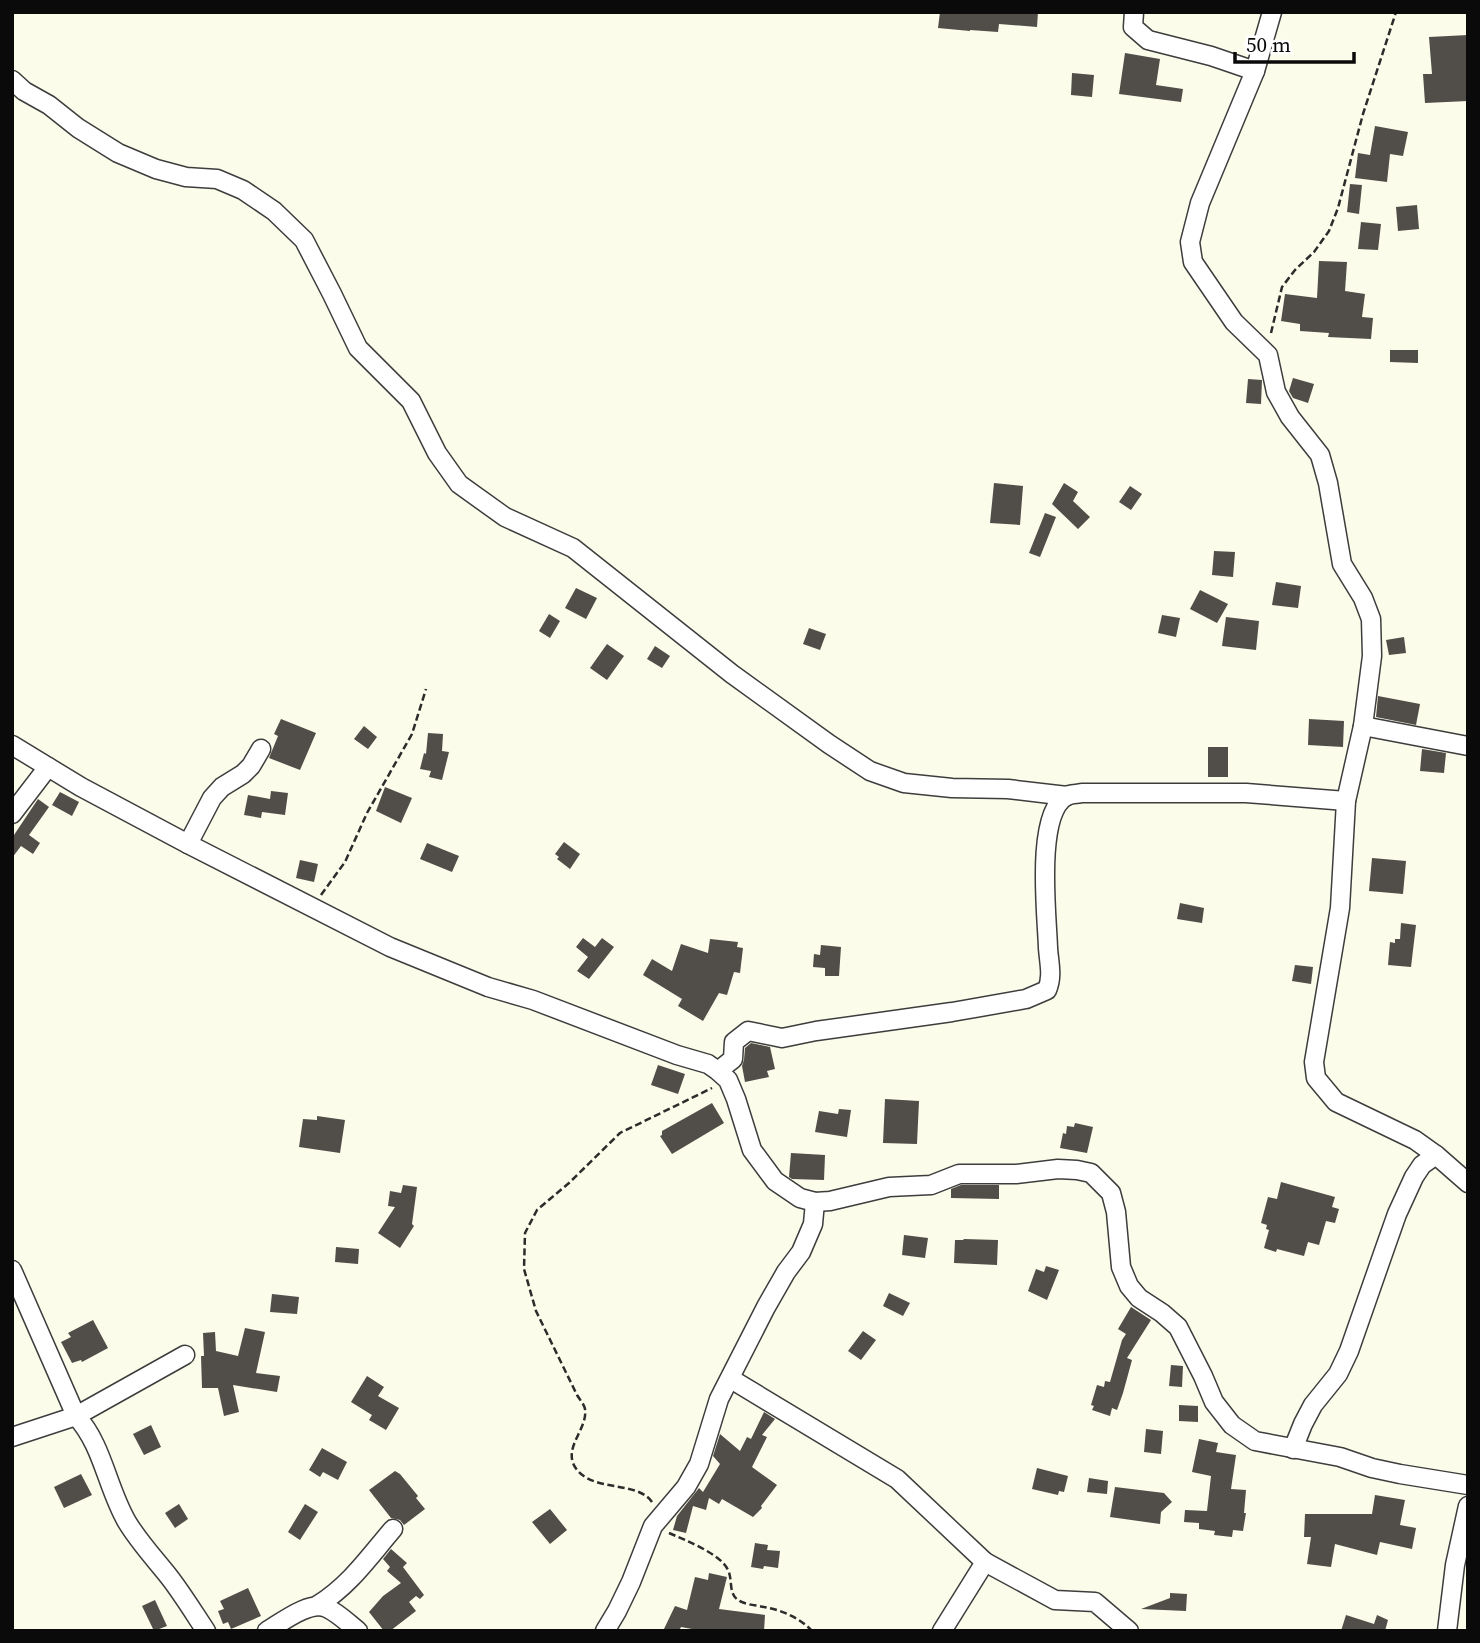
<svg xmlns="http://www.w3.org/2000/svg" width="1480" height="1643" font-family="'Source Serif 4',serif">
<rect width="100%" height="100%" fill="#fcfcea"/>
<g fill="#514d48">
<path d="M940 12H1038L1037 27 999 24 998 32 970 30V31L938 28Z"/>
<path d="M1468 35V101L1425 103 1423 74H1432L1429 37Z"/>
<path d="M1125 53 1160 59 1156 85 1183 89 1181 102 1119 94Z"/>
<path d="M1072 73 1094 75 1092 97 1071 95Z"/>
<path d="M1375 126 1408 132 1403 156 1390 154 1387 182 1355 178 1358 153 1370 155Z"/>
<path d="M1350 184 1362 185 1359 214 1347 212Z"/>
<path d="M1417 205 1419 229 1398 231 1396 207Z"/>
<path d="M1361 222 1381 224 1378 250 1358 249Z"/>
<path d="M1319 261 1347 262 1345 291 1365 294 1362 317 1373 318 1371 339 1328 337 1329 333 1300 331V324L1281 321 1285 294 1317 298Z"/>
<path d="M1390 350H1418V363L1390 362Z"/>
<path d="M1293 378 1314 384 1308 403 1293 398 1289 391Z"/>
<path d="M1248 379 1262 380 1261 404 1246 403Z"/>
<path d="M994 483 1023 486 1020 525 990 523Z"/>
<path d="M1064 483 1078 492 1073 501 1090 517 1078 529 1052 504Z"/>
<path d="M1130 486 1142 494 1131 510 1119 502Z"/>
<path d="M1045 513 1056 517 1040 557 1029 553Z"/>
<path d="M1214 551 1235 552 1233 577 1212 575Z"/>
<path d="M1276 582 1301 586 1298 608 1272 605Z"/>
<path d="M576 588 597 598 586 619 565 608Z"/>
<path d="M1200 590 1228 604 1217 623 1190 609Z"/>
<path d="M549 614 560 621 550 638 539 631Z"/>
<path d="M1162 615 1180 618 1176 637 1158 633Z"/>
<path d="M1226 617 1259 621 1256 650 1222 646Z"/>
<path d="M809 628 826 634 820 650 803 644Z"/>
<path d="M1404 637 1406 653 1389 655 1386 640Z"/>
<path d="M607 644 624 656 607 680 590 668Z"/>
<path d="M655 646 670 656 662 668 647 659Z"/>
<path d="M1378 696 1420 704 1416 725 1376 717Z"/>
<path d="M281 719 316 733 300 770 269 758 278 736 274 734Z"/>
<path d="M1309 719 1344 721 1343 747 1308 745Z"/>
<path d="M364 726 377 737 368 749 354 739Z"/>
<path d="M428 733 443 734 442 751 449 752 442 780 429 777 431 771 420 769 424 753 426 754Z"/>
<rect x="1208" y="747" width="20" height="30"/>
<path d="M1422 749 1446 753 1444 773 1420 771Z"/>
<path d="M385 787 412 798 401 823 376 811Z"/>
<path d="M271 791 288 793 285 815 262 812 261 818 244 815 248 795 270 799Z"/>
<path d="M60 792 79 802 72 816 52 805Z"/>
<path d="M38 799 49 807 29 835 40 843 33 854 21 846 12 858V838Z"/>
<path d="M564 842 580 854 570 869 557 859 559 857 555 854Z"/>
<path d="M427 843 459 856 452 872 420 859Z"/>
<path d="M1372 858 1406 861 1403 894 1369 891Z"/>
<path d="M300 860 318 864 314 882 296 878Z"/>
<path d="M1180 903 1204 908 1202 923 1177 919Z"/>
<path d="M1401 923 1416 925 1411 967 1388 965 1390 942 1395 943V939H1400Z"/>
<path d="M583 938 595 947 602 938 614 947 589 979 577 971 588 957 576 947Z"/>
<path d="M710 939 738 942 737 947 743 948 740 973 734 972 727 995 719 993 703 1021 678 1006 682 999 643 975 652 959 672 971 681 944 708 953Z"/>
<path d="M821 945 841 947 839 976H825V968L813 967 814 954 820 955Z"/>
<path d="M1295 965 1313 967 1311 984 1292 981Z"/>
<path d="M751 1043 770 1047 775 1069 767 1071 769 1077 745 1082 742 1066 744 1060 745 1048Z"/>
<path d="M658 1065 685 1074 678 1094 651 1085Z"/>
<path d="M885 1099 919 1101 917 1144 883 1143Z"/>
<path d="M712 1103 724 1123 672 1154 660 1136 662 1135V1131Z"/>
<path d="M839 1109 851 1110 847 1137 815 1132 819 1111 838 1114Z"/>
<path d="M317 1116 345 1120 340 1153 299 1147 303 1119 317 1120Z"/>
<path d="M1075 1123 1093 1127 1087 1153 1060 1148 1063 1133 1066 1134 1067 1126 1074 1127Z"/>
<path d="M791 1153 825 1155 824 1180 792 1179 789 1177Z"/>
<path d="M1281 1182 1335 1197 1332 1207 1339 1209 1335 1223 1326 1221 1319 1245 1308 1242 1304 1256 1277 1249 1276 1252 1264 1248 1269 1230 1266 1229 1267 1225 1261 1223 1268 1197 1277 1199Z"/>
<path d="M403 1185 417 1187 412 1224 414 1226 400 1248 378 1233 395 1207 388 1206 390 1191 401 1193Z"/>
<path d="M961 1185H999V1199L951 1198V1189Z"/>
<path d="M904 1235 928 1238 925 1258 902 1255Z"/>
<path d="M964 1239 998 1240 997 1265 954 1263 955 1240H963Z"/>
<path d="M336 1247 359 1249 358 1264 335 1262Z"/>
<path d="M1046 1266 1059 1270 1047 1300 1028 1291 1036 1269 1044 1272Z"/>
<path d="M889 1293 910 1303 903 1316 883 1306Z"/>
<path d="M272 1294 299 1297 297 1314 270 1312Z"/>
<path d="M1131 1307 1151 1320 1127 1358 1132 1360 1123 1393 1117 1410 1112 1408 1110 1416 1092 1410 1094 1406 1091 1405 1097 1385 1104 1387 1105 1381 1110 1382 1122 1340 1126 1334 1118 1329Z"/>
<path d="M93 1320 108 1348 82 1362 81 1360 72 1363 61 1342 71 1337 68 1333Z"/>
<path d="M245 1328 265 1332 256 1373 280 1376 277 1392 233 1385 239 1412 224 1416 218 1388H202L201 1356H204L203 1333 215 1332 216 1351 238 1356Z"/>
<path d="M863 1331 876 1340 861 1360 848 1351Z"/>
<path d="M1171 1365 1183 1366 1182 1387 1169 1386Z"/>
<path d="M367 1376 384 1387 378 1396 399 1408 386 1430 369 1420 372 1415 351 1402Z"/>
<path d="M1179 1405 1198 1406V1422L1179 1421Z"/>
<path d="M764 1412 775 1419 762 1435 767 1437 752 1467 777 1485 761 1506 762 1508 753 1517 722 1499 719 1504 709 1498 706 1510 693 1506 686 1533 673 1530 677 1516 699 1488 703 1492 720 1464 713 1456 720 1434 740 1451 747 1437 751 1439Z"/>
<path d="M151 1425 161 1447 144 1455 133 1434Z"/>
<path d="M1146 1429 1163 1431 1161 1454 1144 1452Z"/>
<path d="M1199 1439 1218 1443 1216 1452 1236 1455 1231 1489 1246 1490 1244 1513H1246L1243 1531 1233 1530 1232 1537 1214 1535 1215 1531 1199 1529V1523L1184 1522 1185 1510 1207 1511 1211 1476 1192 1472Z"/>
<path d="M322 1448 347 1462 338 1480 323 1472 320 1477 309 1470Z"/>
<path d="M1037 1468 1068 1476 1064 1492 1059 1491 1058 1495 1032 1489Z"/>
<path d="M395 1471 400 1474 418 1496 416 1498 425 1509 404 1525 400 1520 391 1518 369 1490Z"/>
<path d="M81 1474 92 1495 64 1508 54 1487Z"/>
<path d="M1089 1478 1108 1481 1107 1494 1087 1492Z"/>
<path d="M1115 1487 1164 1493 1172 1502 1161 1512 1160 1524 1110 1517Z"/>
<path d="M1375 1495 1405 1500 1400 1525 1416 1528 1412 1549 1380 1542 1377 1555 1335 1544 1331 1567 1307 1564 1311 1537H1304L1305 1514H1372Z"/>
<path d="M179 1504 188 1519 175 1528 165 1513Z"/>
<path d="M305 1504 318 1512 300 1540 288 1532Z"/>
<path d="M550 1509 567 1530 550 1544 532 1522Z"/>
<path d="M755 1543 768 1545 767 1550 780 1551 778 1568 764 1566 763 1569 751 1567Z"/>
<path d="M391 1549 407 1563 403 1567 424 1595 420 1599 416 1596 409 1602 416 1611 390 1631H384L369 1612 383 1596 401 1583 387 1571 390 1567 383 1559Z"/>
<path d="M709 1573 727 1577 719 1609 765 1615 764 1631H703L681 1627 679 1631H663L675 1606 687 1610 695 1577 708 1580Z"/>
<path d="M248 1588 261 1616 231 1629 228 1622 223 1624 218 1611 224 1609 220 1601Z"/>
<path d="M1170 1593 1187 1594 1186 1611 1141 1609 1170 1598Z"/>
<path d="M155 1600 167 1626 154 1631 142 1606Z"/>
<path d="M1346 1615 1374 1624 1377 1615 1388 1620 1385 1631H1341Z"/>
</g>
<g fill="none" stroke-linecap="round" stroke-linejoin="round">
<defs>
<g id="minor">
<path d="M1134 12 1133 27 1148 40 1211 56 1255 71"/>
<path d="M1272 12 1255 71 1200 203 1190 242 1193 262 1234 322 1268 355 1276 392 1290 417 1320 455 1328 483 1342 564 1363 598 1371 619 1372 656 1363 726 1346 801 1340 908 1314 1062 1316 1078 1336 1102 1415 1140 1436 1155 1468 1183"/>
<path d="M12 80 24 91 49 105 78 128 118 153 156 169 186 177 217 179 243 190 274 211 304 240 332 294 358 348 411 401 437 453 459 484 505 517 573 548 732 674 829 744 870 771 904 783 952 788 1008 789 1067 796"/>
<path d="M1363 726 1468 746"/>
<path d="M12 745 81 787 188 844 390 947 488 987 533 1000 677 1055 708 1064 718 1071 728 1080 736 1099 752 1150 775 1181 800 1198 815 1202 830 1201 889 1187 931 1185 959 1174H1016L1058 1169 1077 1170 1091 1173 1111 1193 1116 1212 1121 1267 1129 1286 1139 1298 1162 1313 1178 1327 1203 1376 1214 1402 1232 1425 1255 1441 1340 1457 1372 1468 1400 1474 1468 1485"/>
<path d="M12 814 48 767"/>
<path d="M188 844 212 798 222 787 243 774 251 766 261 749"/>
<path d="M718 1071 733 1059 734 1042 748 1031 782 1038 816 1031 952 1012 1026 999 1047 990C1053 976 1049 963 1048 948 1047 915 1035 815 1066 796 1070 794 1078 794 1082 793H1246L1346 801"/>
<path d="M12 1270 76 1416 185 1355"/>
<path d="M731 1379 897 1479 985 1562 1055 1600 1095 1602 1129 1631"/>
<path d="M12 1437 76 1416C103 1445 107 1488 127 1522 139 1542 155 1559 170 1578 183 1595 194 1613 206 1631"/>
<path d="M1293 1449 1303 1424 1313 1405 1338 1374 1349 1351 1385 1248 1397 1214 1414 1177 1422 1165 1436 1155"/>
<path d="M318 1605C350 1585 369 1557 393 1529"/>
<path d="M267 1631C282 1622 310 1600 327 1608 338 1613 348 1623 358 1631"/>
<path d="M605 1631 617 1611 631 1582 653 1526 686 1487 699 1464 719 1399 766 1307 786 1272 801 1252 813 1224 815 1202"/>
<path d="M942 1631 985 1562"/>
<path d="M1447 1631 1455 1565 1468 1506"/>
</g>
</defs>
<use href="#minor" stroke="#3d3d3d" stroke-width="21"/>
<g stroke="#2c2c2c" stroke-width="2.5" stroke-dasharray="7 3.5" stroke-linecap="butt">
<path d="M1271 333 1282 287 1295 270 1314 252 1329 231 1338 208 1363 114 1396 12"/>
<path d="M321 895 345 862 367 813 412 734 426 689"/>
<path d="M652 1502C637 1480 591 1493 575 1467 563 1447 588 1429 585 1409 584 1404 580 1400 577 1395L536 1311 524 1269 525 1233 537 1210 569 1183 620 1133 712 1088"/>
<path d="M669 1533C685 1540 721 1554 728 1570 733 1580 728 1593 738 1600 745 1605 756 1605 764 1607 782 1610 800 1618 812 1631"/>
</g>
<use href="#minor" stroke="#fff" stroke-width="18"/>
</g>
<rect width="1480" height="1643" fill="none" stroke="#0a0a0a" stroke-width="28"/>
<path d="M1235 52v10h119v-10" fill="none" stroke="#0a0a0a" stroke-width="3.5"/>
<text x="1246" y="52" font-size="21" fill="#0a0a0a" stroke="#ffffff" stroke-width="5" paint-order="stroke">50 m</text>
</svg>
